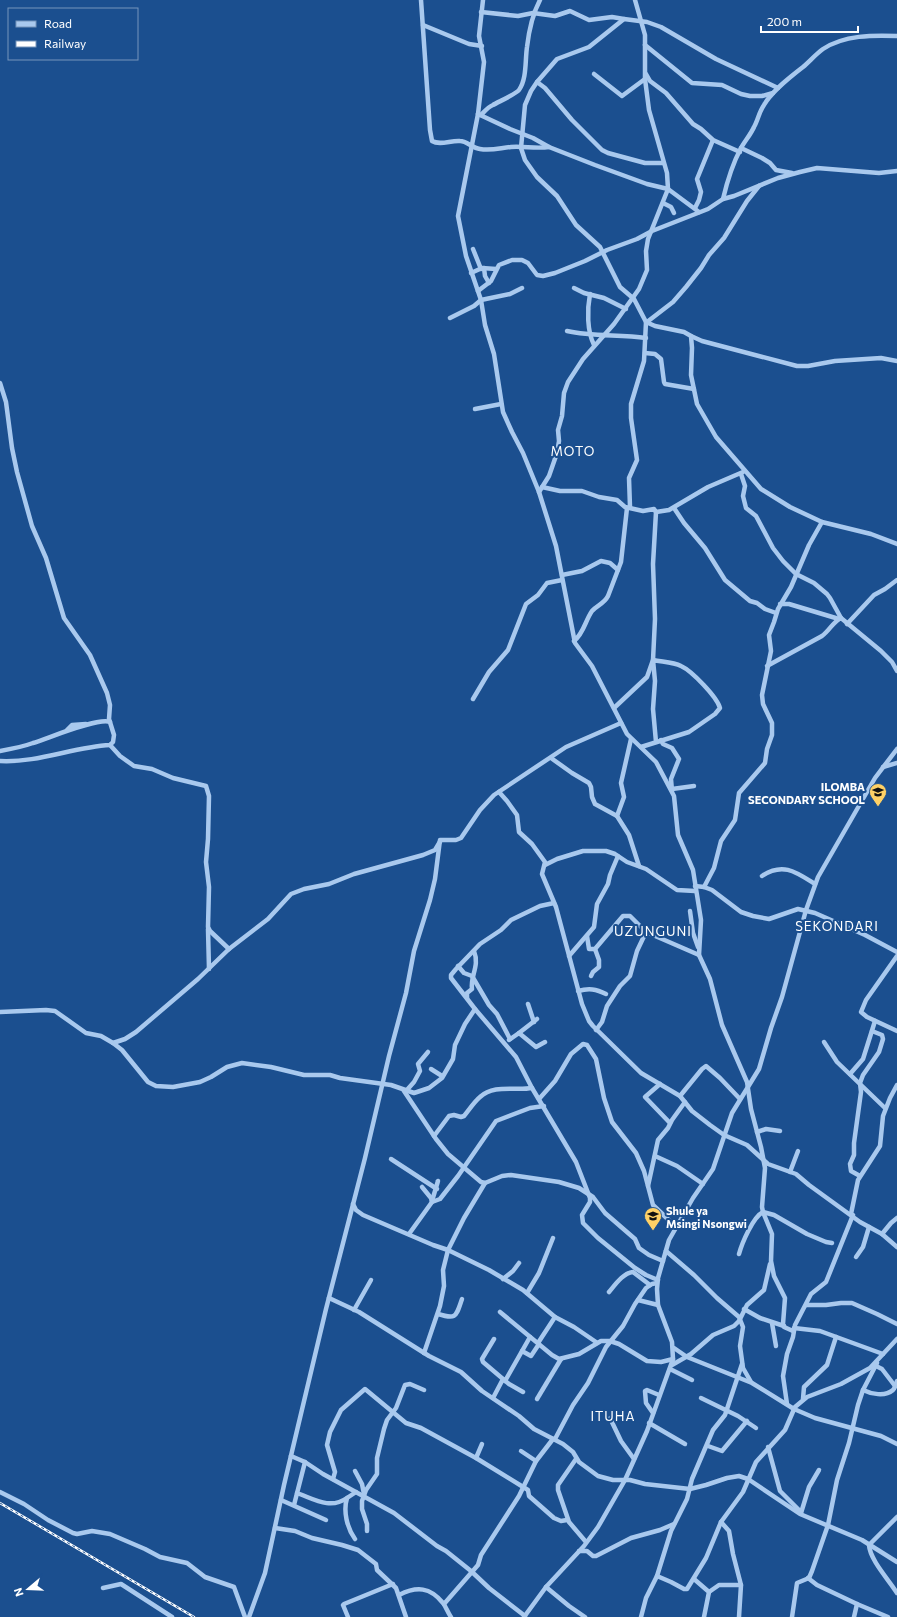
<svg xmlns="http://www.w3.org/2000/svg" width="897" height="1617" font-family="Commissioner,sans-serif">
<rect width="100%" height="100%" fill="#1b4f8f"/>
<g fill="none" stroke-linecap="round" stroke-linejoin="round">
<g stroke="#a9c9ee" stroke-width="4.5">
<path d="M421 0 430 130 432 141C440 146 451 140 460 141 467 141 472 148 480 149 491 151 500 148 511 147 524 146 536 149 549 147"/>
<path d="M483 0 479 36 484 62 478 114 458 216 466 256 481 300 485 325 494 354 503 412 512 432 523 453 539 492 556 546 575 643 592 666 627 734 656 762 674 796 678 835 693 870 701 920 699 955 710 979 722 1025 747 1082 751 1109 761 1147 765 1168 762 1207 763 1212 772 1234 771 1261 774 1276 785 1298 783 1324 784 1327 793 1331"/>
<path d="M481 12 518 16 533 13 555 16 570 11 589 20 612 17 624 19"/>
<path d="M423 25 469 44 482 46"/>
<path d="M645 45 692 83 722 85 741 94 750 96H762L773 93"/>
<path d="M594 74 622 96 645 79"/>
<path d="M646 74 650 81 666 93 693 124 701 129 713 140 740 152"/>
<path d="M537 82 545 88 572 120 602 150 608 153 645 163H663"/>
<path d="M778 88 716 59 661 27 647 22 624 19 589 47 557 59 537 82 531 91 525 105 521 148 525 160 537 177 557 196 576 225 600 247 620 287 634 299 646 322 655 326 684 332 691 336 692 348 691 375 697 404 716 437 761 489 790 507 822 522 871 534 897 544"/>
<path d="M478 114 510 129 533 138 549 147 595 165 647 184 668 189 699 212"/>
<path d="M481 115C484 112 488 107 493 105 498 102 516 94 519 90 527 79 525 60 527 47 529 30 532 15 540 0"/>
<path d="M741 148 762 158 770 163 776 170 792 173"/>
<path d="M723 199C727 182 733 163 741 148 745 141 751 134 754 127 758 120 759 112 764 105 772 91 790 77 803 67 810 61 816 54 823 49 844 35 873 35 897 36"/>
<path d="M663 203 671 207 674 213"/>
<path d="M695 208 699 200 701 192 697 179 713 140"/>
<path d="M473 249 481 269"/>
<path d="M484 268 485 276 489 283"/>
<path d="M471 273 482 268 496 269"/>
<path d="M574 288 584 293 604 298 626 309"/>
<path d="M478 291 491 281 499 265 512 260H522L528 263 537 275 543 276 555 273 585 261 607 250 637 239 652 231 708 209 723 199 734 196 778 178 800 172 817 168 879 173 897 171"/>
<path d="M590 294C587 310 587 331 594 345"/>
<path d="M450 318 474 306 481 300 510 294 522 288"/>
<path d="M647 322 673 302 686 287 701 268 709 255 724 238 747 201 759 186"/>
<path d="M567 331C593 337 620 334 646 338"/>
<path d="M691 336 702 341 797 366H808L835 361 881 358 897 361"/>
<path d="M645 353 655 354 661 359 664 382 665 384 694 389"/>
<path d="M0 383 6 402 12 448 17 472 32 526 46 558 64 618 90 655 107 693 110 705 109 719 114 735 113 742 110 745C73 747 38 763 0 761"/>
<path d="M475 409 501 404"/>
<path d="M741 474 745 486 743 496 746 508 756 516 773 548 783 561 796 574 814 583 827 594 830 598 841 618 881 651 892 662 897 671"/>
<path d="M542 487 560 491H582L599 497 617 500 625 507 643 511 654 509 656 512 669 510 708 487 743 472"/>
<path d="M539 492 549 476 557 453 559 441 558 430 562 416 564 393 568 382 583 359 614 324 639 289 647 270 646 251 648 239 668 189 667 173 649 110 645 79V35L635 0"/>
<path d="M630 507 629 478 637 460 631 418V404L644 361 646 322"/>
<path d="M674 508 684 523 705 548 725 580 750 601 757 603 765 609 776 613"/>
<path d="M562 575 582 571 601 561 610 563 618 570"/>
<path d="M780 604H789L839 619"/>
<path d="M847 624 874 595 885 589 897 580"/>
<path d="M574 641C584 633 585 621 592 611 597 605 604 604 608 596L621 562 627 508"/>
<path d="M767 666 822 636C829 631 833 622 841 618"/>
<path d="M473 699 489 672 508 650 526 604 538 595 547 583 562 580"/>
<path d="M614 708 647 677 653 660 655 619 653 564 656 512"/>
<path d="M67 730 72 725 86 724"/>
<path d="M631 739 621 783 624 797 617 816 629 835 639 866"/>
<path d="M661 740 663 744 672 748 679 759 671 779 672 791"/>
<path d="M110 745 120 756 134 766 152 769 173 778 206 786 209 796 208 839 206 862 209 887 208 927 210 931 229 949"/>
<path d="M641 747 689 732 715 714 720 708C717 697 692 671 681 666 673 662 662 662 653 660L655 681 653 709 656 742"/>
<path d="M0 751C11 749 22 747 33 743 47 739 98 717 110 722"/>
<path d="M551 758 572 773 589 783 591 787 592 797 595 804 617 816"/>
<path d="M883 767 897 763"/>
<path d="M672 789 694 786"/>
<path d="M499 792 507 801 517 815 519 832 532 844 545 862 542 874 556 907 582 1004 589 1021 593 1026 641 1073 680 1096 692 1111 710 1125 724 1135 747 1145 768 1164 796 1174 809 1185 860 1222 882 1234 897 1247"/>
<path d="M545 865 557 859 583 851H606L615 854 627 862 646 869 677 890 695 891"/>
<path d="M762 876C783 862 796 872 815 884"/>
<path d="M695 886 704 887 712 890 741 912 753 916 769 919 798 909 815 913 865 935 897 952"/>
<path d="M704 887 714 868 721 841 735 820 739 793 765 763 767 749 772 735V723L763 704 762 695 771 651 769 635 774 622 778 609 791 587 809 545 822 522"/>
<path d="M554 903 540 906 511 920 501 930 480 944 456 969 451 975V978L475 1009 516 1057 532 1088 576 1162 590 1198V1202L582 1215 583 1223 598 1238 635 1268 646 1275 658 1280"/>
<path d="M690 911 693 933 698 947"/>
<path d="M208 929 209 969"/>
<path d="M587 936 589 949H595L623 916H630L646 932 699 955"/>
<path d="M569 956 594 927 597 904 608 884 610 875 618 856"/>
<path d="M897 956 866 1000 861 1012 867 1017 897 1031"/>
<path d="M458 966 464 973 472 976 489 1005 497 1014 510 1039"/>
<path d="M591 976 593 972 599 967V960L595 949"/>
<path d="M578 991C589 988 596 989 606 994"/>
<path d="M467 998V993L472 989C470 976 480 966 474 951"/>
<path d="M528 1004 534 1022"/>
<path d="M0 1012 46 1010 55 1011 86 1033 101 1036 113 1043 122 1050 148 1082 156 1086 173 1087 200 1082 211 1077 227 1067 242 1063 271 1067 304 1075H330L340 1078 391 1085 414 1093 429 1088 442 1078 453 1059 455 1045 465 1024 475 1009"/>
<path d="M596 1030 602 1022 607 1006 620 986 630 976 637 951 646 932"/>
<path d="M519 1033 537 1019"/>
<path d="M509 1040 519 1033 536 1047 545 1042"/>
<path d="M824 1042 837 1062 885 1108"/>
<path d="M113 1043 125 1039 136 1032 198 979 229 949 268 919 291 894 304 889 329 884 354 874 423 855 435 850 441 840H456L461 838 480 810 494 795 566 747 621 723"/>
<path d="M431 1069 442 1076"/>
<path d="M850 1074 863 1059 875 1021"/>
<path d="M660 1084 645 1097 670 1123"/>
<path d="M404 1091 436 1139 448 1154 481 1182 485 1183 502 1176 511 1175 559 1182 579 1188 593 1197 605 1213 635 1239 639 1248 649 1255 663 1261"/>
<path d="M406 1091 414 1082 420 1071 418 1064 428 1052"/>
<path d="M680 1096 702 1069 706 1066 720 1078 740 1099"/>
<path d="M539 1099 555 1081 571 1054 583 1044 587 1045 596 1059 604 1098 612 1122 636 1153 644 1171 653 1205 676 1227"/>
<path d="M757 1132 766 1129 780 1131"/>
<path d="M434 1136 449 1116 454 1115 461 1117 464 1116C469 1110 474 1102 480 1097 494 1084 515 1091 532 1088"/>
<path d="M655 1156 677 1166 703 1184"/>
<path d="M391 1159 437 1189"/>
<path d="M790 1172 798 1151"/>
<path d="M860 1176 851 1171 850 1164 854 1155V1143L861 1092 860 1083 863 1075 879 1052 883 1039 882 1035 872 1031"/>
<path d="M648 1186 658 1140 668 1128 672 1120 685 1102"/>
<path d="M432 1201 438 1181"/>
<path d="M432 1202 440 1199 458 1176 496 1121 530 1108 544 1106"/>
<path d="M353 1204 356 1210 363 1215 433 1245 448 1250 489 1270 523 1290 555 1317 574 1327 596 1342"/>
<path d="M851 1214 858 1180 880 1146 883 1116 890 1098 897 1085"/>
<path d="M409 1234 432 1202 431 1198 422 1187"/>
<path d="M882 1234 891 1223 897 1218"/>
<path d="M666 1251 694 1275 717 1298 739 1317 743 1327 740 1346 743 1368 751 1382"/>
<path d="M739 1254C742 1243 753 1217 763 1212L774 1215 807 1234 826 1242 832 1243"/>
<path d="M856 1257 863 1247 869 1227"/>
<path d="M503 1279 513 1271 519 1263"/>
<path d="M609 1292C615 1285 623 1273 633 1272L650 1285"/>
<path d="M527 1293 539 1273 553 1238"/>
<path d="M329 1298 359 1312 429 1356 461 1372 482 1391 519 1416 534 1429 563 1444 573 1452 579 1462 598 1476 613 1480H630L645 1484 690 1489 706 1485 727 1478 739 1476 748 1479 800 1514 862 1540 897 1562"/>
<path d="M638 1300 658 1305"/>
<path d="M806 1305H826L841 1303H852L877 1314 897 1324"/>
<path d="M744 1309 760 1318 784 1326"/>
<path d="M354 1310 371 1280"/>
<path d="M500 1312 552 1355 559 1359 579 1354 601 1341H610L619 1344 647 1361 661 1362 673 1359"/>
<path d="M438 1314C457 1320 456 1316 462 1299"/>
<path d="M772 1323 776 1346"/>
<path d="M794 1328 820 1331 883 1354"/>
<path d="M494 1339 482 1359 483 1362 509 1384 523 1392"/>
<path d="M538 1343 555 1317"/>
<path d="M674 1348 687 1357 752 1383 794 1409 815 1418 881 1436 897 1444"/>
<path d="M522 1351 531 1356 539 1344"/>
<path d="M424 1353 440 1306 444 1286 443 1270 448 1250 464 1218 485 1183"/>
<path d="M672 1365 691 1354 713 1335 734 1326 739 1321 747 1305 764 1290 770 1264"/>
<path d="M876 1366 882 1369 895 1386"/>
<path d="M670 1369 692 1380"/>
<path d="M505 1381 530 1337"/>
<path d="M863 1390C871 1394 885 1397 893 1390 895 1388 896 1384 897 1381"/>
<path d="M493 1398 503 1379"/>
<path d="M701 1398 738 1416 756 1428"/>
<path d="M537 1399 561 1359"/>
<path d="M803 1399 804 1387 827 1365 836 1337"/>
<path d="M787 1404 783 1376 787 1354 793 1337 795 1325 811 1294 826 1282 853 1215"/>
<path d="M653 1413 646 1403 645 1391 647 1390 659 1395"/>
<path d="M610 1418 621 1441 634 1459"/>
<path d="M649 1423 685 1444"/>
<path d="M555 1439 573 1405 588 1383 606 1347 623 1326 635 1304 646 1288 652 1284 657 1283"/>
<path d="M708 1446 722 1451 747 1421"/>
<path d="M768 1447 780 1491 801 1512"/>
<path d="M521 1451 536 1461"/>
<path d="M291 1456 305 1462 323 1474 394 1513 437 1546 446 1551 471 1571 489 1588 525 1616"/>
<path d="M476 1458 482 1444"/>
<path d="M576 1459 558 1485V1490L569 1522 586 1542"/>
<path d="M355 1471 362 1484 364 1494"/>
<path d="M333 1479 335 1472 327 1445 330 1432 341 1410 365 1389 406 1423 421 1428 476 1458 528 1490 529 1496 554 1518 561 1521 567 1520"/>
<path d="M0 1492 24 1504 48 1520 73 1533 77 1534 92 1531 110 1534 145 1549 160 1557 187 1563 205 1577 234 1587 245 1617"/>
<path d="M297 1493C314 1499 330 1510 347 1498"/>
<path d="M281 1500 326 1520"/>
<path d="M294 1505 305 1462"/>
<path d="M801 1513 809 1487 819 1470"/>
<path d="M897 1517 869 1545C870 1560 889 1580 897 1593"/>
<path d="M721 1522 729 1531 733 1554 741 1585 739 1617"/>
<path d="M275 1528 295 1531 312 1538 342 1545 358 1550 376 1564 377 1570 396 1588 406 1617"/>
<path d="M367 1531V1524L362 1509V1501L366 1490 377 1474V1458L384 1429 387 1420 396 1408 405 1385 410 1384 424 1390"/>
<path d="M355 1539C347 1528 343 1511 347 1498L356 1492"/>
<path d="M579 1551H587L593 1556H596L631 1538 660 1530 674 1524"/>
<path d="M657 1576 671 1582 684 1589H687L706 1558 721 1522 743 1492 756 1462 785 1430 795 1407 807 1397 841 1384 870 1368 897 1339"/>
<path d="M808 1578 817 1585 857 1604 888 1617"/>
<path d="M694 1579 709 1592 704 1617"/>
<path d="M546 1587 569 1606 585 1617"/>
<path d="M103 1588 121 1584 172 1617"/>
<path d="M709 1592 719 1585H741"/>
<path d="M399 1595C417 1586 430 1587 443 1603 446 1607 448 1613 451 1617"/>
<path d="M444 1604 478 1565 481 1555 519 1496 536 1461 553 1439"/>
<path d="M249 1617 265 1573 284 1485 326 1309 365 1158 389 1056 406 993 414 951 430 900 435 879 440 840"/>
<path d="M348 1617 343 1605 344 1604 393 1584"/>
<path d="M524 1617 546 1587 584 1546 598 1527 625 1480 647 1431 673 1359 672 1342 658 1305 657 1289 658 1278 669 1240 693 1198 713 1169 732 1113 759 1069 771 1028 782 997 806 910 818 877 875 778 897 749"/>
<path d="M641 1617 646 1598 657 1576 671 1531 687 1499 692 1479 713 1430 725 1415 742 1364"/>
<path d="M792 1617 797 1583 809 1578 812 1571 828 1525 837 1480 849 1443 858 1405 863 1390 877 1363"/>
<path d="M854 1617 857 1604"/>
</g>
<defs>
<path id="rail" d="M0 1503 194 1617"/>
</defs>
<use href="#rail" stroke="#fff" stroke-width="2.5"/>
<use href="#rail" stroke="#1b4f8f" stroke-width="1" stroke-dasharray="3" stroke-linecap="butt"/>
</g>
<defs>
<symbol id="school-pin" viewBox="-11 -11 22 30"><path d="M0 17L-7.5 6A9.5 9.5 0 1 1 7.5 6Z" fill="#ffd166" stroke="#1b4f8f"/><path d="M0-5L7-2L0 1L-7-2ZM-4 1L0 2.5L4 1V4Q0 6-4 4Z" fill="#111"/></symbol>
</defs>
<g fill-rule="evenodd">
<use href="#school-pin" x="868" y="782" width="20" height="27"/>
<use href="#school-pin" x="643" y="1206" width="20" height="27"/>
</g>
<g text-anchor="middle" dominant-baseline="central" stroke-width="4" stroke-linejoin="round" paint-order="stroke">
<g font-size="11" font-weight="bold" fill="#fff" stroke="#1b4f8f" text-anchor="end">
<text x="865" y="786">ILOMBA<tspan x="865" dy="13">SECONDARY SCHOOL</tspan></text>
<text x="666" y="1210" text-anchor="start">Shule ya<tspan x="666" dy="13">Msingi Nsongwi</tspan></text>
</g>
<g font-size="13" letter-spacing="1" fill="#fff" stroke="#1b4f8f">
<text x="573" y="451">MOTO</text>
<text x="837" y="926">SEKONDARI</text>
<text x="653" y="931">UZUNGUNI</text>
<text x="613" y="1416">ITUHA</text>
</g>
</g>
<rect x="8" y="8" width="130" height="52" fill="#1b4f8f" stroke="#7695bc"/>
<rect x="16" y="21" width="20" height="6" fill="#a9c9ee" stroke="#7695bc"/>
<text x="44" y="28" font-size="12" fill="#ffffff">Road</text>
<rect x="16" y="41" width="20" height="6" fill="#ffffff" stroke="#7695bc"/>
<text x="44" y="48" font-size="12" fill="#ffffff">Railway</text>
<g transform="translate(28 1589) rotate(251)" stroke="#1b4f8f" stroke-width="3" paint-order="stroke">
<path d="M0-3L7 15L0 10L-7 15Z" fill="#ffffff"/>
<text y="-6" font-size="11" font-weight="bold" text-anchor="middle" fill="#ffffff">N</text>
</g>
<path d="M761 26v6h97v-6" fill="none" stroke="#ffffff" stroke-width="2"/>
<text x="767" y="26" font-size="12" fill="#ffffff" stroke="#1b4f8f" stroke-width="3" paint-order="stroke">200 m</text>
</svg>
